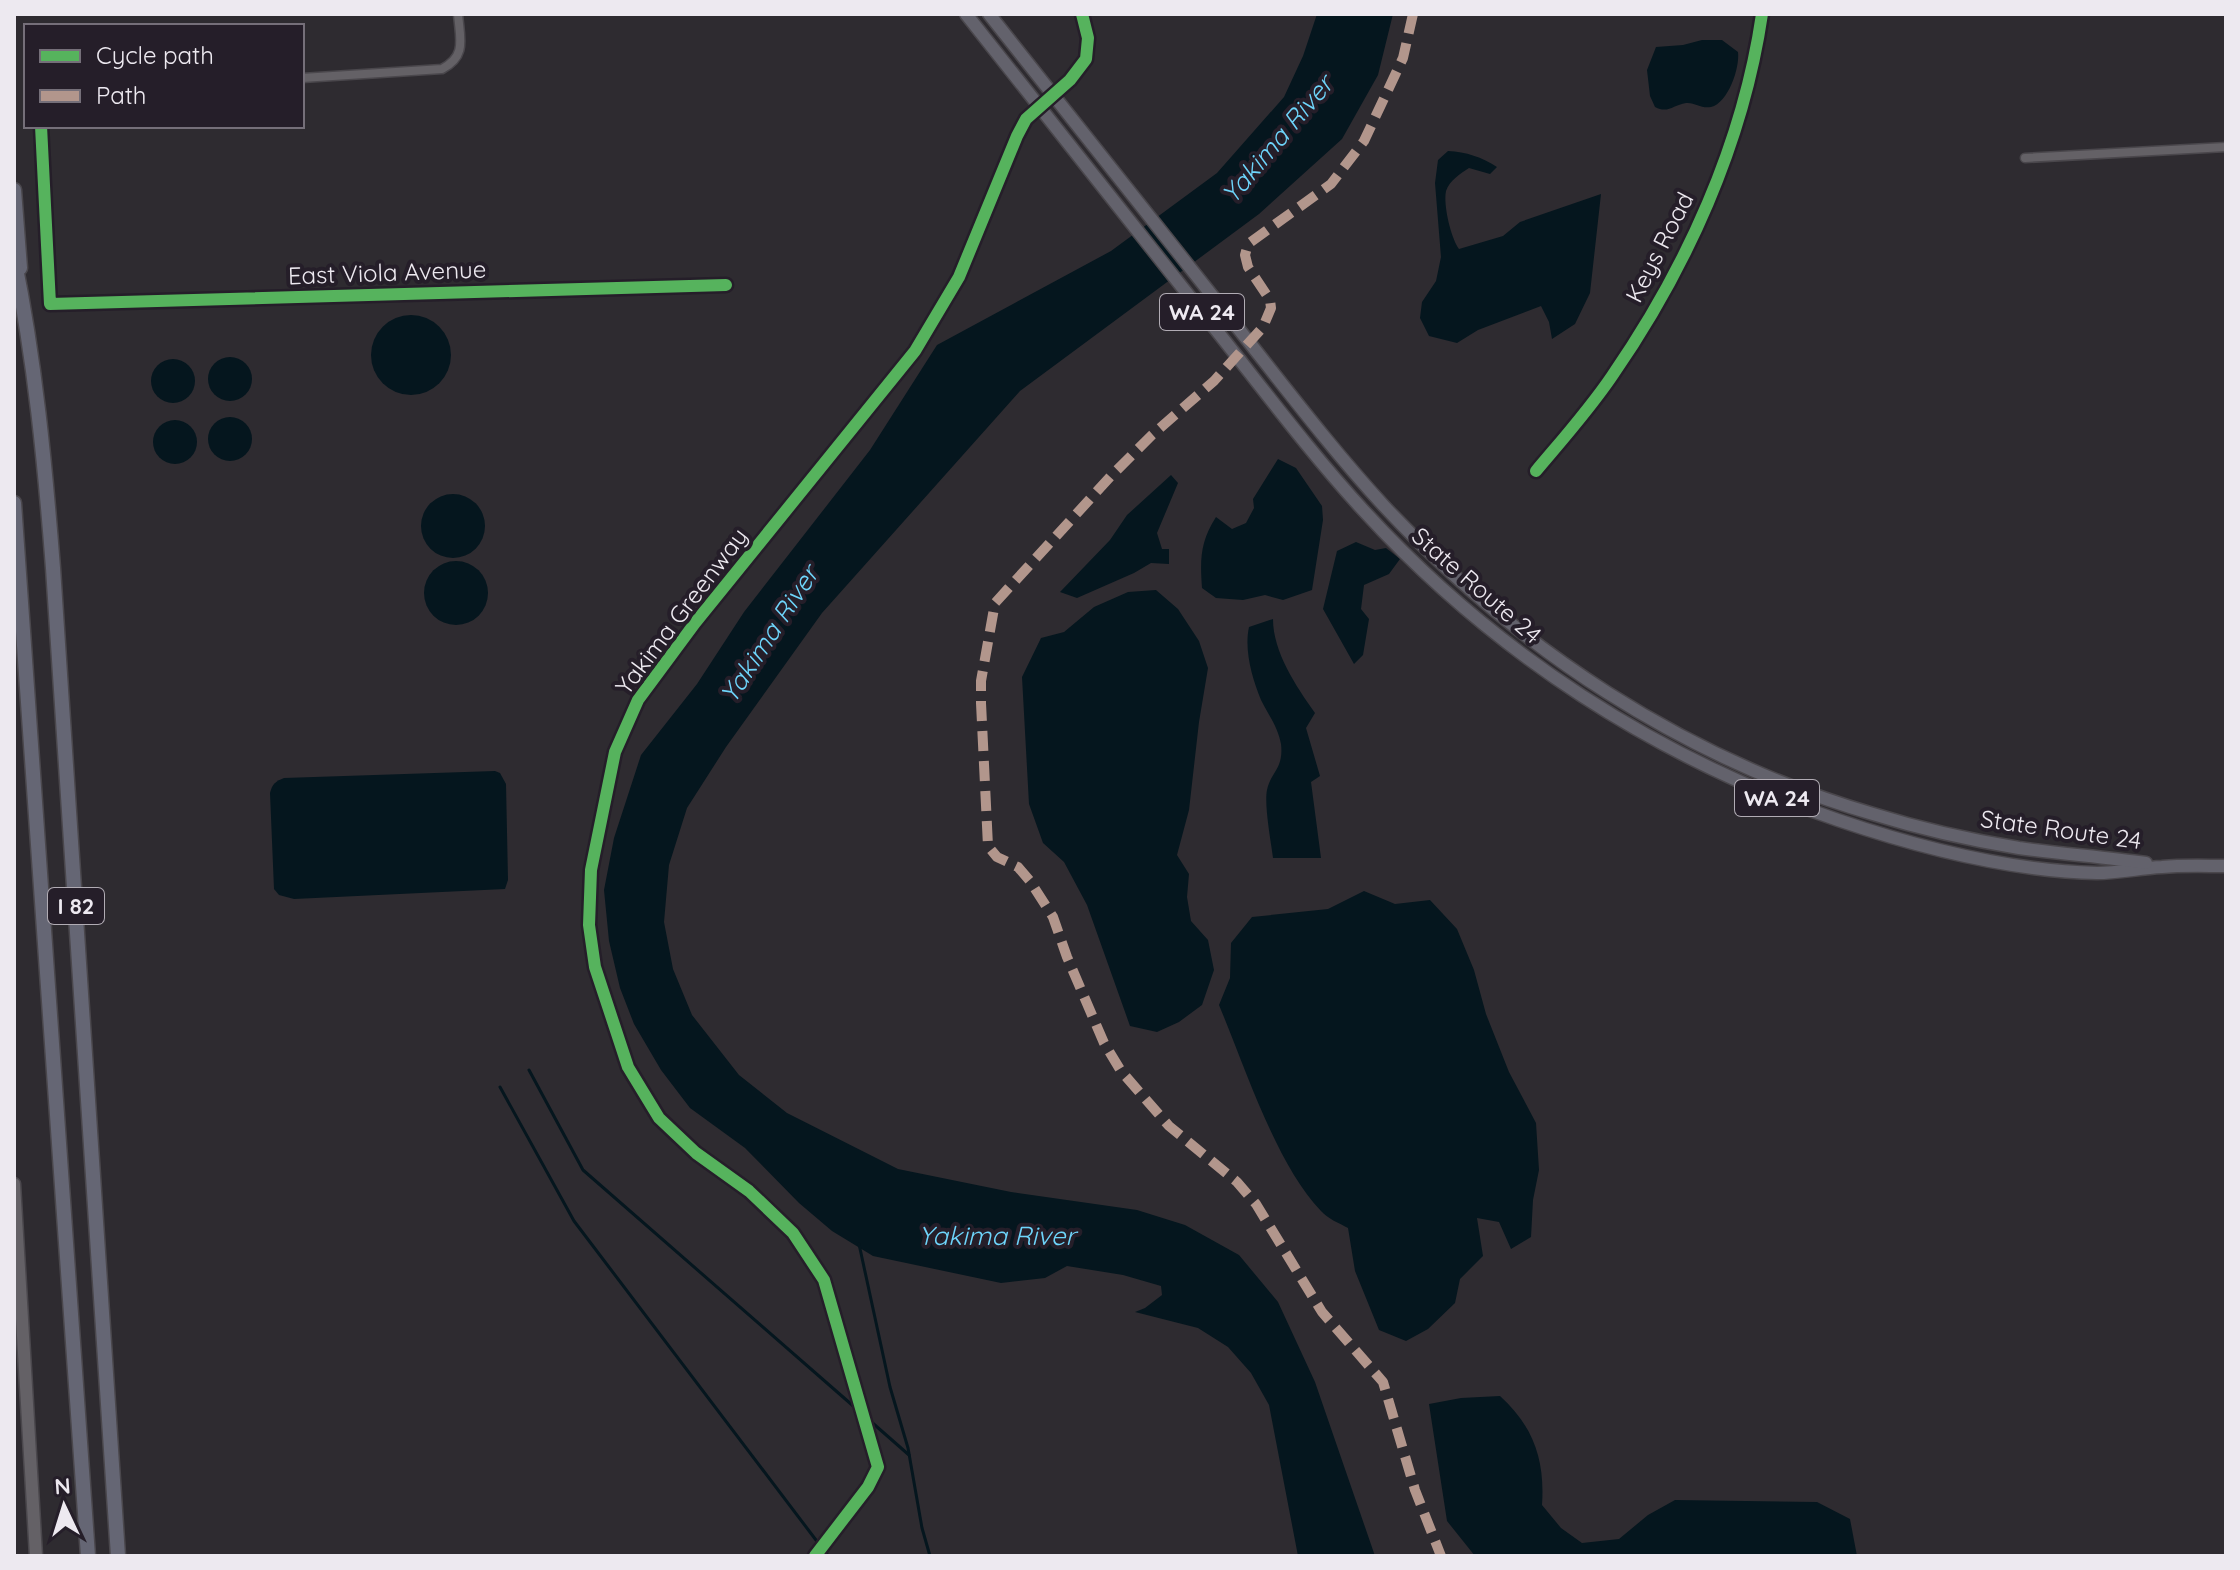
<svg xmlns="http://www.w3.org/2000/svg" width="2240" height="1570" font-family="Quicksand,sans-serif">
<rect width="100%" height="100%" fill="#2e2b30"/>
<g fill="#05161e">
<path d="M1317 14H1393L1378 75 1342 139 1259 214 1020 391 822 613 726 747 687 808 669 865 664 922 673 969 692 1015 739 1075 787 1113 898 1169 1011 1192 1137 1210 1185 1225 1239 1255 1278 1302 1315 1382 1375 1556H1298L1269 1405 1251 1373 1228 1347 1198 1328 1135 1312 1145 1308 1162 1295 1161 1286 1123 1275 1067 1266 1045 1278 1001 1283 873 1256 832 1231 799 1203 745 1148 690 1108 661 1070 634 1024 620 988 609 941 604 890 614 838 641 755 697 684 744 612 870 450 937 345 1111 251 1217 173 1284 97 1303 56Z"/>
<path d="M1702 40H1722L1738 52C1740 68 1728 103 1711 107 1701 109 1695 102 1686 103 1673 105 1668 114 1655 107L1650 96 1647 70 1656 47 1683 45Z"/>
<path d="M1448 151C1466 152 1482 157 1497 167L1490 174 1469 168C1460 174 1450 180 1446 191 1443 205 1451 238 1459 249L1503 236 1520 222 1601 194 1590 293 1575 324 1552 339 1549 322 1541 306 1478 330 1457 343 1429 336 1420 318 1422 302 1436 281 1441 257 1435 183 1438 160Z"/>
<circle cx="411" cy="355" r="40"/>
<circle cx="230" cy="379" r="22"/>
<circle cx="173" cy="381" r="22"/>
<circle cx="230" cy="439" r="22"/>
<circle cx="175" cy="442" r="22"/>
<path d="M1278 459 1296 468 1322 506 1323 520 1312 590 1283 600 1265 595 1243 600 1216 598 1202 588C1200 560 1200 542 1216 517L1232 529 1246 523 1254 508 1253 499Z"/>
<path d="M1171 475 1178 483 1157 533 1162 549H1169V564L1151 563 1134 573 1077 598 1060 592 1110 540 1127 515Z"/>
<circle cx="453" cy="526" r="32"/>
<path d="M1356 542 1375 550 1386 548 1400 559 1389 574 1364 585 1361 609 1369 619 1363 655 1354 664 1323 609 1337 551Z"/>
<circle cx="456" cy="593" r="32"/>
<path d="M1156 590 1178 609 1199 641 1208 668 1199 722 1189 810 1177 855 1189 874 1187 897 1191 921 1208 940 1214 970 1202 1005 1179 1022 1157 1032 1130 1026 1087 905 1064 862 1043 843 1029 804 1022 677 1041 638 1064 632 1094 607 1128 592Z"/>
<path d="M1273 619C1273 652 1296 686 1315 713L1306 728 1320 776 1311 782 1321 858H1273C1271 842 1264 805 1267 790 1270 773 1284 769 1281 744 1278 727 1268 714 1261 700 1252 678 1244 650 1249 627Z"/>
<path d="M495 771 500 773 506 784 508 880 505 889 294 899 279 895 274 889 270 793C272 784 276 781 284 778Z"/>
<path d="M1364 891 1395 904 1430 900 1457 929 1474 970 1486 1014 1509 1072 1536 1123 1539 1170 1533 1200 1531 1237 1511 1249 1499 1222 1477 1218 1483 1256 1460 1279 1455 1303 1428 1329 1406 1341 1379 1330 1355 1271 1348 1228C1339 1223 1328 1219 1321 1211 1276 1164 1245 1067 1219 1005L1230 978 1231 943 1252 917 1328 909Z"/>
<path d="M1500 1396C1534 1427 1545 1460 1542 1505L1561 1528 1582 1543 1619 1539 1648 1515 1675 1500 1817 1502 1850 1519 1857 1556H1475L1447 1521 1429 1404 1461 1398Z"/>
</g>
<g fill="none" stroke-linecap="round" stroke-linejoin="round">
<g stroke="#05161e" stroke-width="3">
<path d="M529 1070 583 1170 859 1411"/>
<path d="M500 1087 574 1221 819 1544"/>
<path d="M859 1244 890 1387 908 1448 922 1528 930 1556"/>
<path d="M868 1419 909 1455"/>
<path d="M825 1551 828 1556"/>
</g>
<defs>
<g id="street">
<path d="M302 78 442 69C467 56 460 39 458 14"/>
<path d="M41 126 50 304 726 285"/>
<path d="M2025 158 2226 147"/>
<path d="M1536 471C1562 440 1589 410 1612 376 1686 269 1743 144 1762 14"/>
</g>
<path id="secondary" d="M14 1184 36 1556"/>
<g id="primary">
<path d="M966 14C1044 113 1123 212 1201 311 1255 378 1306 448 1364 511 1494 653 1656 758 1838 820 1920 848 2010 871 2097 873 2119 873 2140 868 2162 867 2183 865 2205 866 2226 866"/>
<path d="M989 14C1067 112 1145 210 1222 308 1275 374 1326 443 1384 506 1517 649 1685 759 1873 814 1921 829 1970 840 2019 848 2062 854 2104 857 2146 863"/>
</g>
<g id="highway">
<path d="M14 190 20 268"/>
<path d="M14 258C35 361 45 464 53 568L118 1556"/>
<path d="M14 503 88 1556"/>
</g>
</defs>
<use href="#street" stroke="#4a474c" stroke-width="11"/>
<use href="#secondary" stroke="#4a474c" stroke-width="15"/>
<use href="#primary" stroke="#4a474c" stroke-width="15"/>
<use href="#highway" stroke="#4a474c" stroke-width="17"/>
<use href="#street" stroke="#646166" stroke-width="8"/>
<use href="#secondary" stroke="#646166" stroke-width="12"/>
<use href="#primary" stroke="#63626c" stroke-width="12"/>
<use href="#highway" stroke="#656674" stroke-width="14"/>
<path stroke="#b2968c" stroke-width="10" stroke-dasharray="20 10" stroke-linecap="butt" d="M1413 14 1403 58 1364 141 1331 184 1248 244 1245 255 1248 267 1270 300 1271 308 1263 327 1214 381 1152 435 1111 476 995 603 981 681V703L988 846 997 857 1018 867 1030 881 1053 917 1067 957 1104 1043 1121 1071 1169 1126 1237 1182 1256 1204 1322 1312 1383 1382 1415 1490 1441 1556"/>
<defs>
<g id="cycleway">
<path d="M41 126 50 304 726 285"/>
<path d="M1536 471C1562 440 1589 410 1612 376 1686 269 1743 144 1762 14"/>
<path d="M815 1556 868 1487 878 1467 824 1280 793 1233 749 1191 696 1153 659 1118 628 1067 595 967 589 925 591 870 615 752 638 700 695 623 915 351 959 277 1017 136 1026 119 1070 80 1086 59 1088 38 1082 14"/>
</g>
</defs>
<use href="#cycleway" stroke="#251e29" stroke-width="17"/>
<use href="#cycleway" stroke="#56b35d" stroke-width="12"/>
</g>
<g text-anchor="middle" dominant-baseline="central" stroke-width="8" stroke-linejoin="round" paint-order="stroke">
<g fill="#251e29" stroke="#b1acb4" stroke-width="2">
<rect x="1160" y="294" width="84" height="36" rx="6"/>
<rect x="1735" y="780" width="84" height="36" rx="6"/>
<rect x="48" y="888" width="56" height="36" rx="6"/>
</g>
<g font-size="22" font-weight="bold" fill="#ede9f0">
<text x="1202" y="312">WA 24</text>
<text x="1777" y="798">WA 24</text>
<text x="76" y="906">I 82</text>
</g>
<g font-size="24" fill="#ede9f0" stroke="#251e29">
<text transform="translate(1659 247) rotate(-63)">Keys Road</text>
<text transform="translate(387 272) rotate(-2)">East Viola Avenue</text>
<text transform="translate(1477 585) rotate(41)">State Route 24</text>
<text transform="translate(681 611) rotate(-53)">Yakima Greenway</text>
<text transform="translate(2061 829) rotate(8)">State Route 24</text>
</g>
<g font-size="26" font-style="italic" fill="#6ed5fb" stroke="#251e29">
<text transform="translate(1277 139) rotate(-50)">Yakima River</text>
<text transform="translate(769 634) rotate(-57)">Yakima River</text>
<text x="997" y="1235">Yakima River</text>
</g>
</g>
<rect width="2240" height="1570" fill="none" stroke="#ede9f0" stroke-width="32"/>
<rect x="24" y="24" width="280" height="104" fill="#251e29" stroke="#756f79" stroke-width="2"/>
<rect x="40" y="50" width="40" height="12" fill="#56b35d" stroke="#756f79" stroke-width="2"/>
<text x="96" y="64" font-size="24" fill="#ede9f0">Cycle path</text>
<rect x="40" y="90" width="40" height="12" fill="#b2968c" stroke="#756f79" stroke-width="2"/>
<text x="96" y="104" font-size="24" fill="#ede9f0">Path</text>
<g transform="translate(64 1506) rotate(356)" stroke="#251e29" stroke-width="6" paint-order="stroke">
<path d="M0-6L14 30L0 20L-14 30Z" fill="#ede9f0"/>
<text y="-12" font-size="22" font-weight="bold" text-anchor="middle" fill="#ede9f0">N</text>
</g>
</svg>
